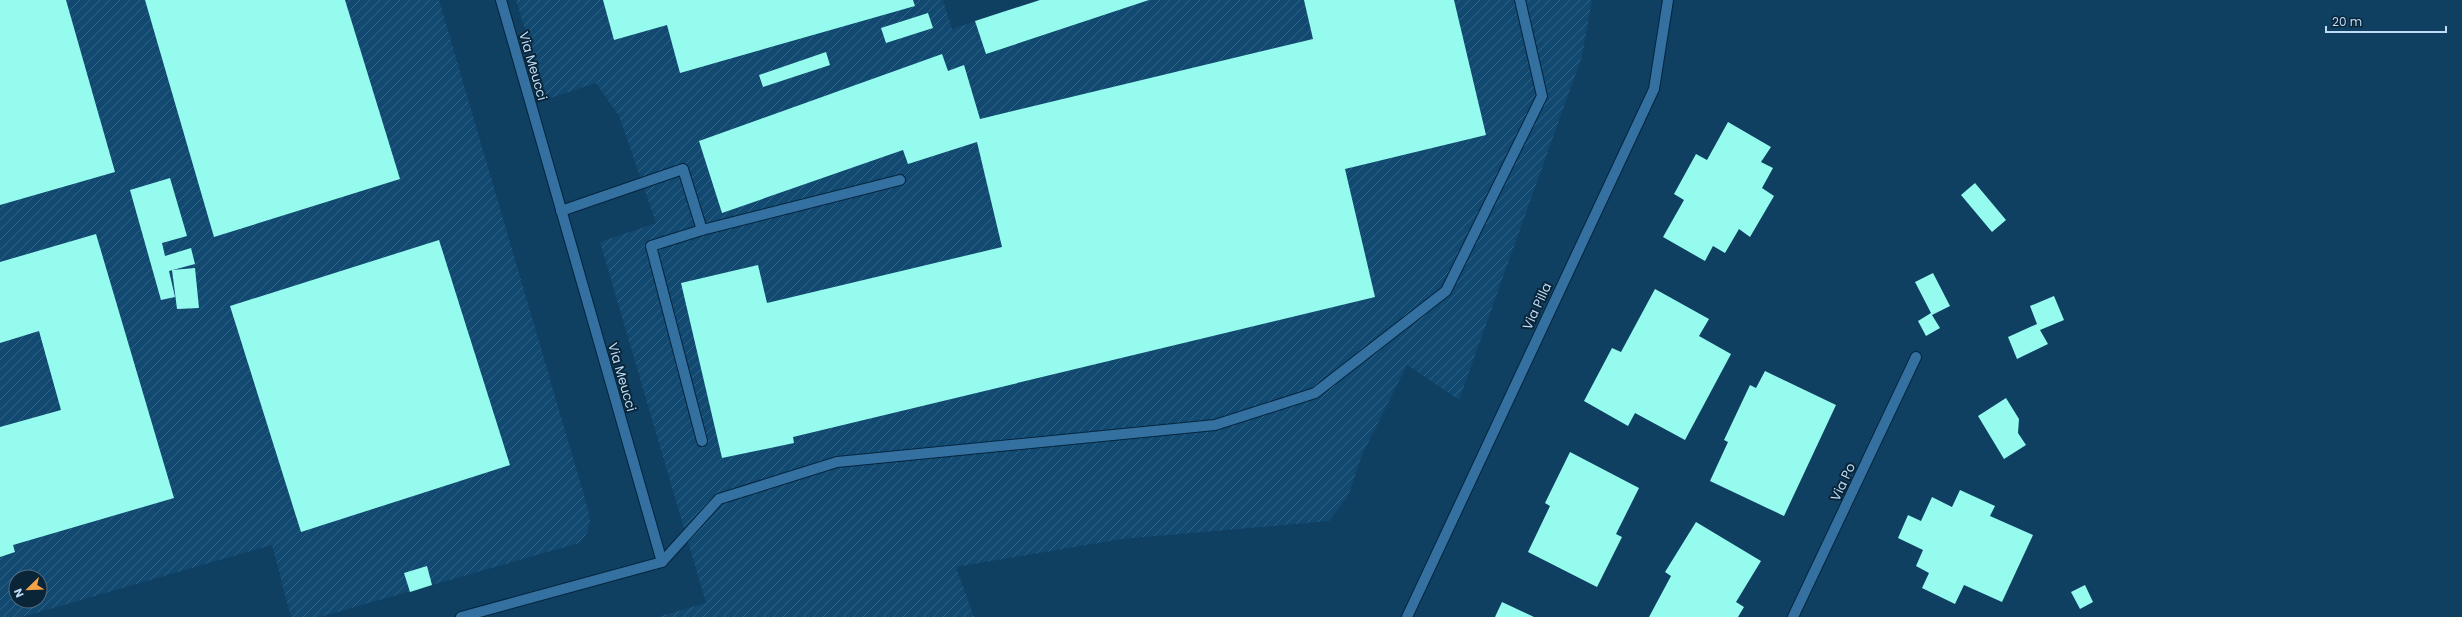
<svg xmlns="http://www.w3.org/2000/svg" width="2462" height="617" font-family="Poppins,sans-serif">
<defs>
<pattern id="industrial-furrows" width="10" height="10" patternUnits="userSpaceOnUse"><rect width="10" height="10" fill="#124970"/><path d="M-1 1l2-2M0 10L10 0M9 11l2-2" fill="none" stroke="#336385"/></pattern>
</defs>
<rect width="100%" height="100%" fill="#0f3f61"/>
<g fill="url(#industrial-furrows)" fill-rule="evenodd">
<path d="M0 0H439L588 509 590 521 587 533 579 543 320 617H291L272 545 22 617H0ZM16 577H40V601H16Z"/>
<path d="M516 0H943L952 29 1040 0H1592L1582 56 1459 400 1407 365 1362 455 1348 496 1329 521 1122 539 956 567 974 617H657L706 603 600 242 656 223 619 116 596 83 547 99Z"/>
</g>
<g fill="#95fbee">
<path d="M0 0H66L115 172 0 205Z"/>
<path d="M145 0H345L400 179 214 237Z"/>
<path d="M603 0H913L915 6 680 73 667 25 614 40Z"/>
<path d="M1040 0H1149L986 54 975 21Z"/>
<path d="M1304 0H1454L1486 135 1345 169 1375 297 793 437 794 443 722 458 681 283 758 265 767 303 1002 247 977 142 908 164 903 150 722 213 699 141 942 54 948 71 964 65 980 119 1313 39Z"/>
<path d="M928 13 933 28 886 43 881 28Z"/>
<path d="M826 52 830 65 763 87 759 75Z"/>
<path d="M1728 122 1771 147 1761 162 1773 168 1762 188 1774 196 1750 237 1739 229 1725 253 1713 246 1705 261 1663 237 1684 200 1674 194 1696 154 1707 160Z"/>
<path d="M170 178 187 236 162 243 165 256 191 248 195 264 169 271 175 297 161 300 130 190Z"/>
<path d="M1975 183 2006 220 1992 232 1961 195Z"/>
<path d="M96 234 174 498 13 545 15 552 0 557V427L61 410 39 331 0 343V262Z"/>
<path d="M439 240 510 465 301 532 230 306Z"/>
<path d="M195 268 199 308 177 309 172 270Z"/>
<path d="M1933 273 1950 306 1932 315 1940 328 1926 336 1918 321 1931 313 1915 282Z"/>
<path d="M1655 289 1709 319 1699 336 1731 354 1685 440 1635 413 1628 426 1584 401 1612 348 1621 352Z"/>
<path d="M2054 296 2064 320 2040 330 2048 344 2017 359 2008 337 2037 324 2030 306Z"/>
<path d="M1765 371 1836 405 1784 516 1710 481 1728 442 1724 440 1750 385 1756 388Z"/>
<path d="M2006 398 2019 419 2018 433 2026 445 2004 459 1978 416Z"/>
<path d="M1570 452 1639 488 1616 534 1622 537 1597 587 1528 552 1550 506 1545 503Z"/>
<path d="M1960 490 1995 506 1990 516 2033 535 2002 602 1964 585 1955 604 1922 588 1929 573 1916 566 1923 550 1898 538 1908 515 1921 521 1932 497 1952 507Z"/>
<path d="M1696 522 1761 561 1736 602 1744 607 1738 617H1649L1671 576 1665 572Z"/>
<path d="M427 566 432 585 410 592 404 573Z"/>
<path d="M2085 585 2093 602 2080 609 2071 592Z"/>
<path d="M1502 602 1534 617H1495Z"/>
</g>
<g fill="none" stroke-linecap="round" stroke-linejoin="round">
<defs>
<g id="lane">
<path d="M561 211 683 169 702 230 900 180"/>
<path d="M702 441 651 246 702 230"/>
<path d="M662 562 719 499 837 462 1215 425 1315 393 1446 291 1542 96 1520 0"/>
</g>
<g id="street">
<path d="M461 617 662 562 501 0"/>
<path d="M1793 617 1916 357"/>
</g>
<path id="secondary" d="M1407 617 1654 89 1668 0"/>
</defs>
<use href="#lane" stroke="#04253d" stroke-width="12"/>
<use href="#street" stroke="#04253d" stroke-width="12"/>
<use href="#secondary" stroke="#04253d" stroke-width="12"/>
<use href="#lane" stroke="#3470a0" stroke-width="10"/>
<use href="#street" stroke="#3470a0" stroke-width="10"/>
<use href="#secondary" stroke="#3470a0" stroke-width="10"/>
</g>
<g text-anchor="middle" dominant-baseline="central" stroke-width="4" stroke-linejoin="round" paint-order="stroke">
<g font-size="13" fill="#bedcf7" stroke="#0b2538">
<text transform="translate(533 66) rotate(74)">Via Meucci</text>
<text transform="translate(1537 306) rotate(-65)">Via Pilla</text>
<text transform="translate(622 377) rotate(74)">Via Meucci</text>
<text transform="translate(1843 482) rotate(-65)">Via Po</text>
</g>
</g>
<g transform="translate(28 589) rotate(247)"><circle r="19" fill="#0b2538" stroke="#536e84"/>
<path d="M0-3L7 15L0 10L-7 15Z" fill="#f6a247"/>
<text y="-6" font-size="11" font-weight="bold" text-anchor="middle" fill="#bedcf7">N</text>
</g>
<path d="M2326 26v6h120v-6" fill="none" stroke="#bedcf7" stroke-width="2"/>
<text x="2332" y="26" font-size="12" fill="#bedcf7" stroke="#0b2538" stroke-width="3" paint-order="stroke">20 m</text>
</svg>
